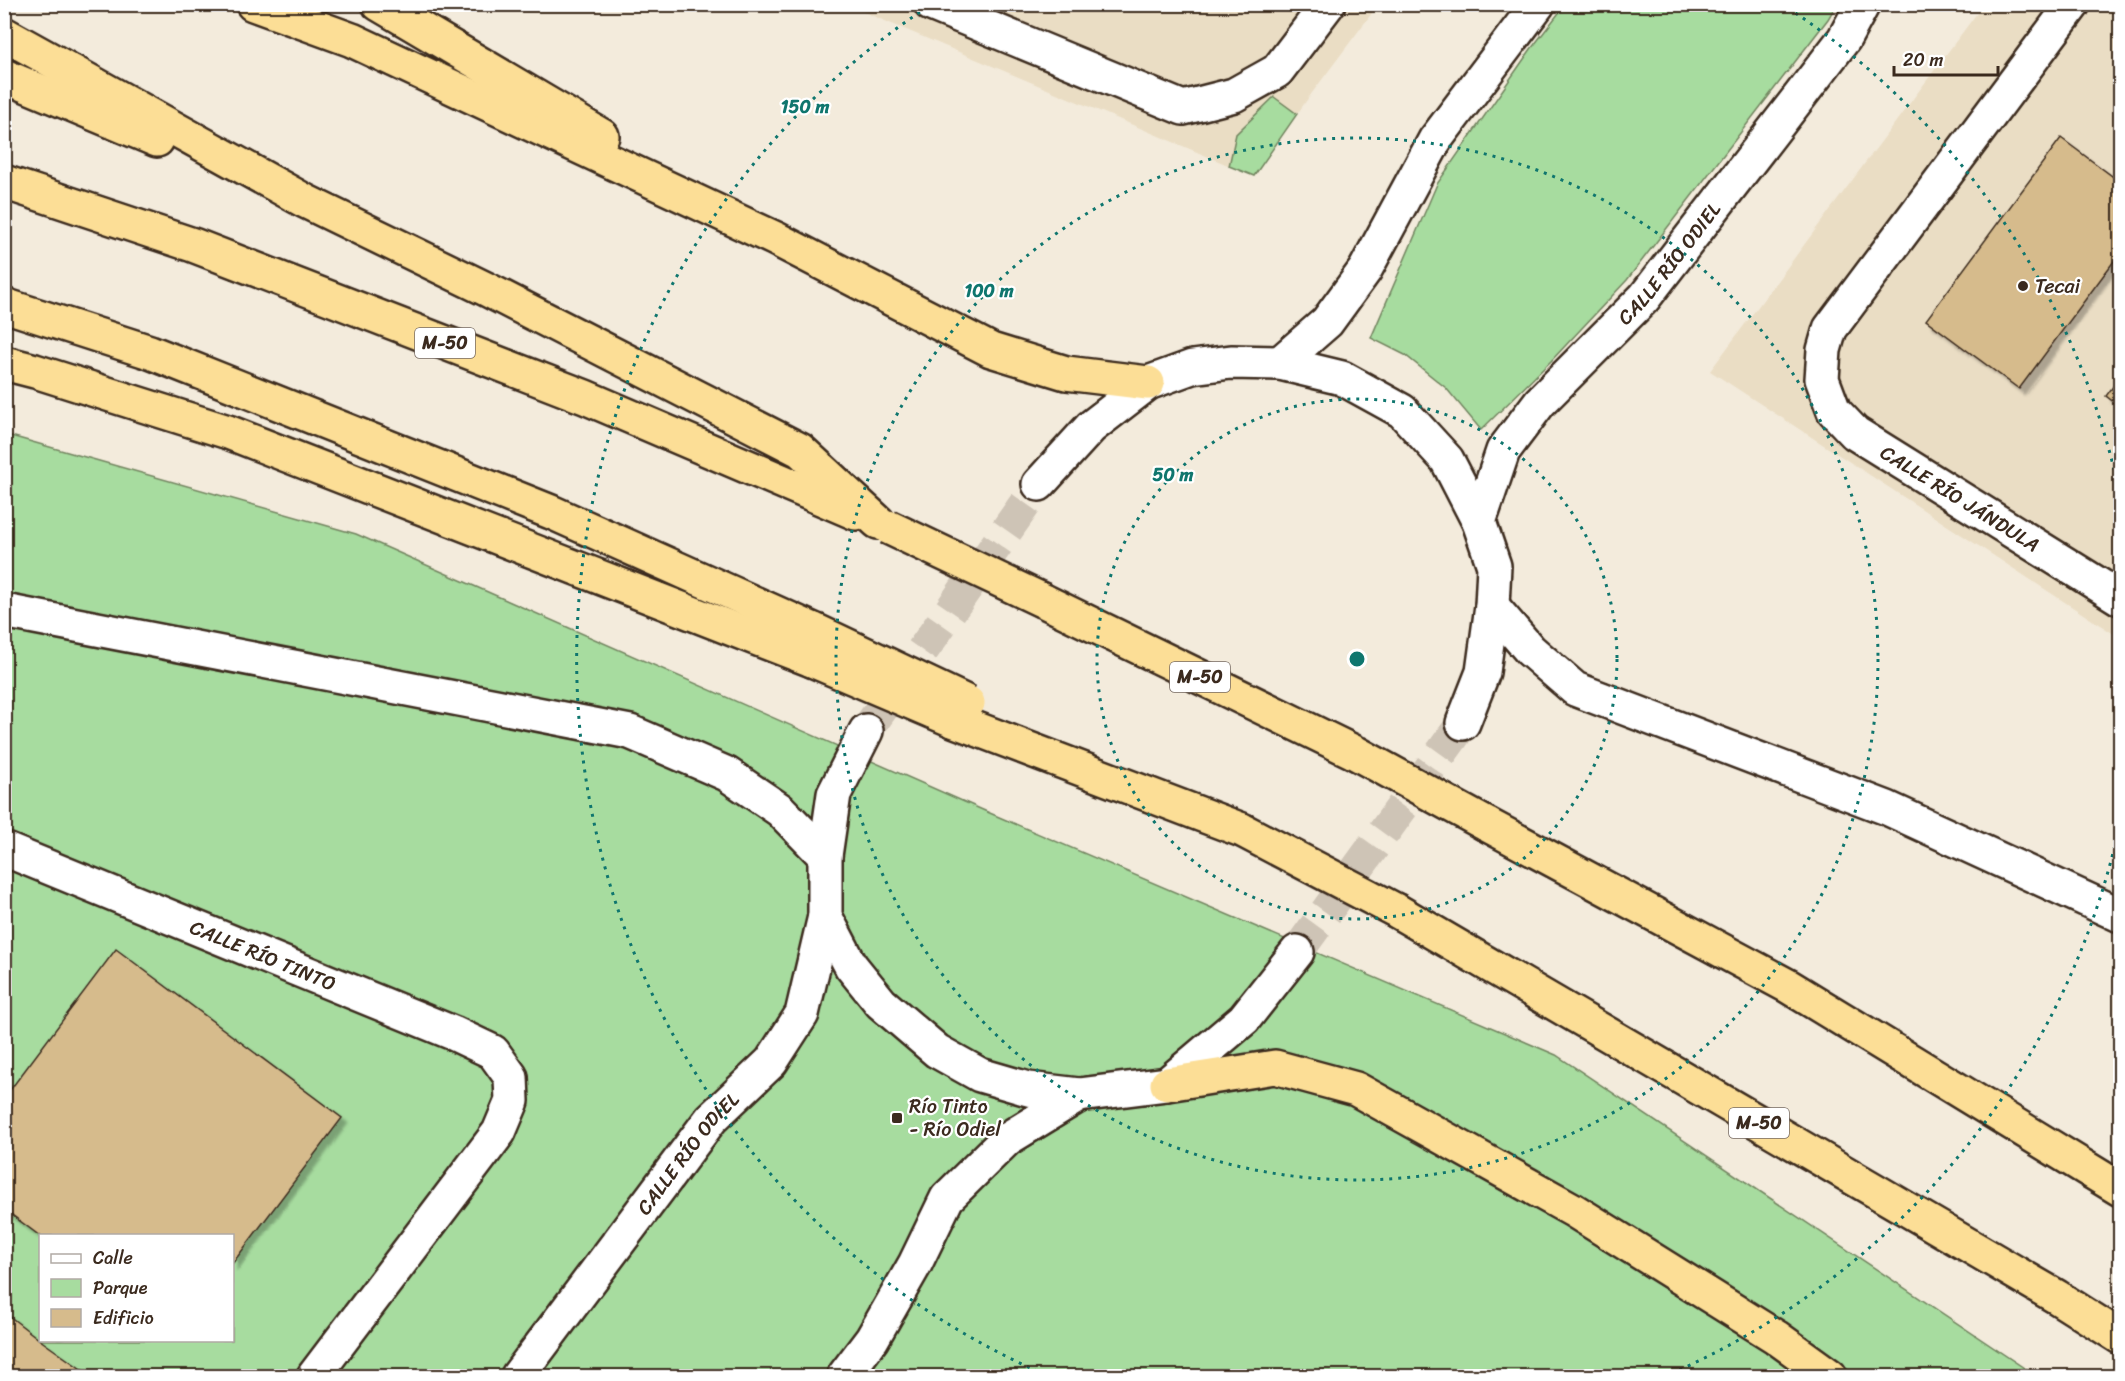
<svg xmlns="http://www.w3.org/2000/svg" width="2125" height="1381" font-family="Sriracha,sans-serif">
<defs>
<filter id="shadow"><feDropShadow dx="5.5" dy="5.5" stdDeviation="1.5" flood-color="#0004"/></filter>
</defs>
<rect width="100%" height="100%" fill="#f3ebdc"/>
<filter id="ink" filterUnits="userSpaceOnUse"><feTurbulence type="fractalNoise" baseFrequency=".0167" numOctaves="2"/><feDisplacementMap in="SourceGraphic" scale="12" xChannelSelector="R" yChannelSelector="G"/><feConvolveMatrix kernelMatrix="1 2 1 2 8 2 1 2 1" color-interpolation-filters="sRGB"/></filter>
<g filter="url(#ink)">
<g fill="#eaddc4">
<path d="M847 5H1378L1309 97 1254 176Z"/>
<path d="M1983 5H2120V638L1710 371Z"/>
</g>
<g fill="#a7dc9f" stroke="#71835e" stroke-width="1.5" fill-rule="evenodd">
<path d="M1565 5H1836L1828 19 1627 280 1551 361 1481 430 1446 388 1405 355 1371 338 1437 184 1531 49Z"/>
<path d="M1274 97 1297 114 1254 176 1229 166 1236 134Z"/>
<path d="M4 434 356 534 985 811 1556 1055 2036 1376H5ZM40 1236H232V1340H40Z"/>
</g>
<g fill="#d6bb8c" stroke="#3b2a1e" stroke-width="1.5" filter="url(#shadow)">
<path d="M2061 138 2120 182V253L2019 389 1926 320Z"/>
<path d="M2120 377V407L2106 396Z"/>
<path d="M116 949 342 1118 232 1264V1236H40L4 1209V1098Z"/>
<path d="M4 1312 40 1340 91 1376H7L4 1375Z"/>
</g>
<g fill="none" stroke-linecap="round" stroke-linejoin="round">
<g stroke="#cec4b6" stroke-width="33" stroke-dasharray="33 16" stroke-linecap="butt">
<path d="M866 731 1039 484"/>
<path d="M1297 952 1463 723"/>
</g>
<defs>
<g id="minor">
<path d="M931 4 1183 108 1234 95 1277 71 1328 4"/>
<path id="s1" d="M2073 4 1830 329 1824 350 1822 379 1834 411 1855 433 2120 598"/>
<path d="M1280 363 1327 322 1365 270 1435 140 1538 4"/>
<path d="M1039 484 1091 427 1148 383 1192 367 1231 362 1280 363 1342 378 1402 411 1447 460 1479 522 1494 566 1492 606 1483 672 1463 723"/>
<path id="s2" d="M1479 522 1503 451 1540 402 1644 298 1844 39 1863 4"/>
<path d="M1492 606 1530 650 1575 689 1887 808 2120 915"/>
<path d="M4 611 630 732 727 774 780 810 825 856"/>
<path d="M866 731 834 794 825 856V916L851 966 881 1003 937 1051 980 1075 1028 1089 1079 1095 1167 1084 1244 1019 1297 952"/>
<path id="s3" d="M4 849 453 1033 493 1052 511 1077 512 1101 499 1132 314 1376"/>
<path id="s4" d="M518 1376 711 1119 771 1062 802 1014 825 916"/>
<path d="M844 1376 872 1339 915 1264 947 1198 1007 1139 1079 1095"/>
</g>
<g id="highway">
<path d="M253 4 352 40 776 239 991 350 1066 373 1148 383"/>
<path d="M379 4 602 136"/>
<path d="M4 34 305 201 486 289 800 450 878 522"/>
<path d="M4 76 157 140"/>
<path d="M4 182 193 245 585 397 856 513"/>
<path d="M4 305 150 352 551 512 814 630"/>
<path d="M4 363 35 371 228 432 812 660"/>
<path d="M1044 601 1356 753"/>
<path d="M953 720 1242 830"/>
<path d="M1486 824 1788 986 2120 1189"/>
<path d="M1397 911 2057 1297 2120 1337"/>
<path d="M1167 1084 1275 1067 1356 1089 1573 1210 1776 1337 1830 1376"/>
</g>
</defs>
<use href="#minor" stroke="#3b2a1e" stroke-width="38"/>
<use href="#highway" stroke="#3b2a1e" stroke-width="38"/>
<use href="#minor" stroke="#fff" stroke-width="33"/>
<use href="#highway" stroke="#fcde96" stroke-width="33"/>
<defs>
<g id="highway-bridge">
<path d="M888 527 1044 601"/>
<path d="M814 630 968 703"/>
<path d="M812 660 953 720"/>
<path d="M1356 753 1486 824"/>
<path d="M1242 830 1397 911"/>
</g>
</defs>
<use href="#highway-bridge" stroke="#3b2a1e" stroke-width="38" stroke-linecap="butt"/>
<use href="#highway-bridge" stroke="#fcde96" stroke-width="33"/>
</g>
</g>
<g fill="none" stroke="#0f766e" stroke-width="3" stroke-dasharray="3 6">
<circle cx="1357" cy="659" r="260"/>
<circle cx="1357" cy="659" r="521"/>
<path d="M2119 828A781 781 0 0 1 1668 1375M1046 1375A781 781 0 0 1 926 8M1788 8A781 781 0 0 1 2119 490"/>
</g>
<g fill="#3b2a1e" stroke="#fff" stroke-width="2">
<circle cx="2023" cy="286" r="6"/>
<rect x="891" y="1112" width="12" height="12" rx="3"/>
</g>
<g text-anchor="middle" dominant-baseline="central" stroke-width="4.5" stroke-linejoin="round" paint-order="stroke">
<g fill="#fff" stroke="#766a62" stroke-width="1.5">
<rect x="415" y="328" width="60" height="30" rx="4.5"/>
<rect x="1170" y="662" width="60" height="30" rx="4.5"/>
<rect x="1729" y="1108" width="60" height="30" rx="4.5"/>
</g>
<g font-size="18" font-weight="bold" fill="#3b2a1e">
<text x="445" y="343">M-50</text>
<text x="1200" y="677">M-50</text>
<text x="1759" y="1123">M-50</text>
</g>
<g font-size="20" fill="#3b2a1e" stroke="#fff">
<text stroke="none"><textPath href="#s2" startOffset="326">CALLE RÍO ODIEL</textPath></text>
<text stroke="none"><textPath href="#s1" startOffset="645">CALLE RÍO JÁNDULA</textPath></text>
<text stroke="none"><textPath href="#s3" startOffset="280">CALLE RÍO TINTO</textPath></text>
<text stroke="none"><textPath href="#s4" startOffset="280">CALLE RÍO ODIEL</textPath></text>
</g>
<g font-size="20" fill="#3b2a1e" stroke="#fff" text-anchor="start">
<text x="2035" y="286">Tecai</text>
<text x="909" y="1106">Río Tinto<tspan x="909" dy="23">- Río Odiel</tspan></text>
</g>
</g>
<circle cx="1357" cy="659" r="9" fill="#0f766e" stroke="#fff" stroke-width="3"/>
<g font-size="18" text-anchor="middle" font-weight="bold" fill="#0f766e" stroke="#fff" stroke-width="4.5" stroke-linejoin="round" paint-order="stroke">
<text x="805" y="113">150 m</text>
<text x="989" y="297">100 m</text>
<text x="1173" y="481">50 m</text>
</g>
<rect width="2125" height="1381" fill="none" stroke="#fff" stroke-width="24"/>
<rect x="12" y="12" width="2101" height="1357" fill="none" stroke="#3b2a1e" stroke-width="2" filter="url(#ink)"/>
<rect x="39" y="1234" width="195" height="108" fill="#ffffff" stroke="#b1aaa5" stroke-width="1.5"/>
<rect x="51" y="1254" width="30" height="9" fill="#ffffff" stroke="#b1aaa5" stroke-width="1.5"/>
<text x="93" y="1264" font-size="18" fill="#3b2a1e">Calle</text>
<rect x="51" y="1279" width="30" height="18" fill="#a7dc9f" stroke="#b1aaa5" stroke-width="1.5"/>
<text x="93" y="1294" font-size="18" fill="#3b2a1e">Parque</text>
<rect x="51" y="1309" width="30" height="18" fill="#d6bb8c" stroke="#b1aaa5" stroke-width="1.5"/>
<text x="93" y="1324" font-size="18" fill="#3b2a1e">Edificio</text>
<path d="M1894 66v9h104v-9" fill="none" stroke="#3b2a1e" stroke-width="3"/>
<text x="1903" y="66" font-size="18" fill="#3b2a1e" stroke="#ffffff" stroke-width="4.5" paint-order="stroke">20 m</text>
</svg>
